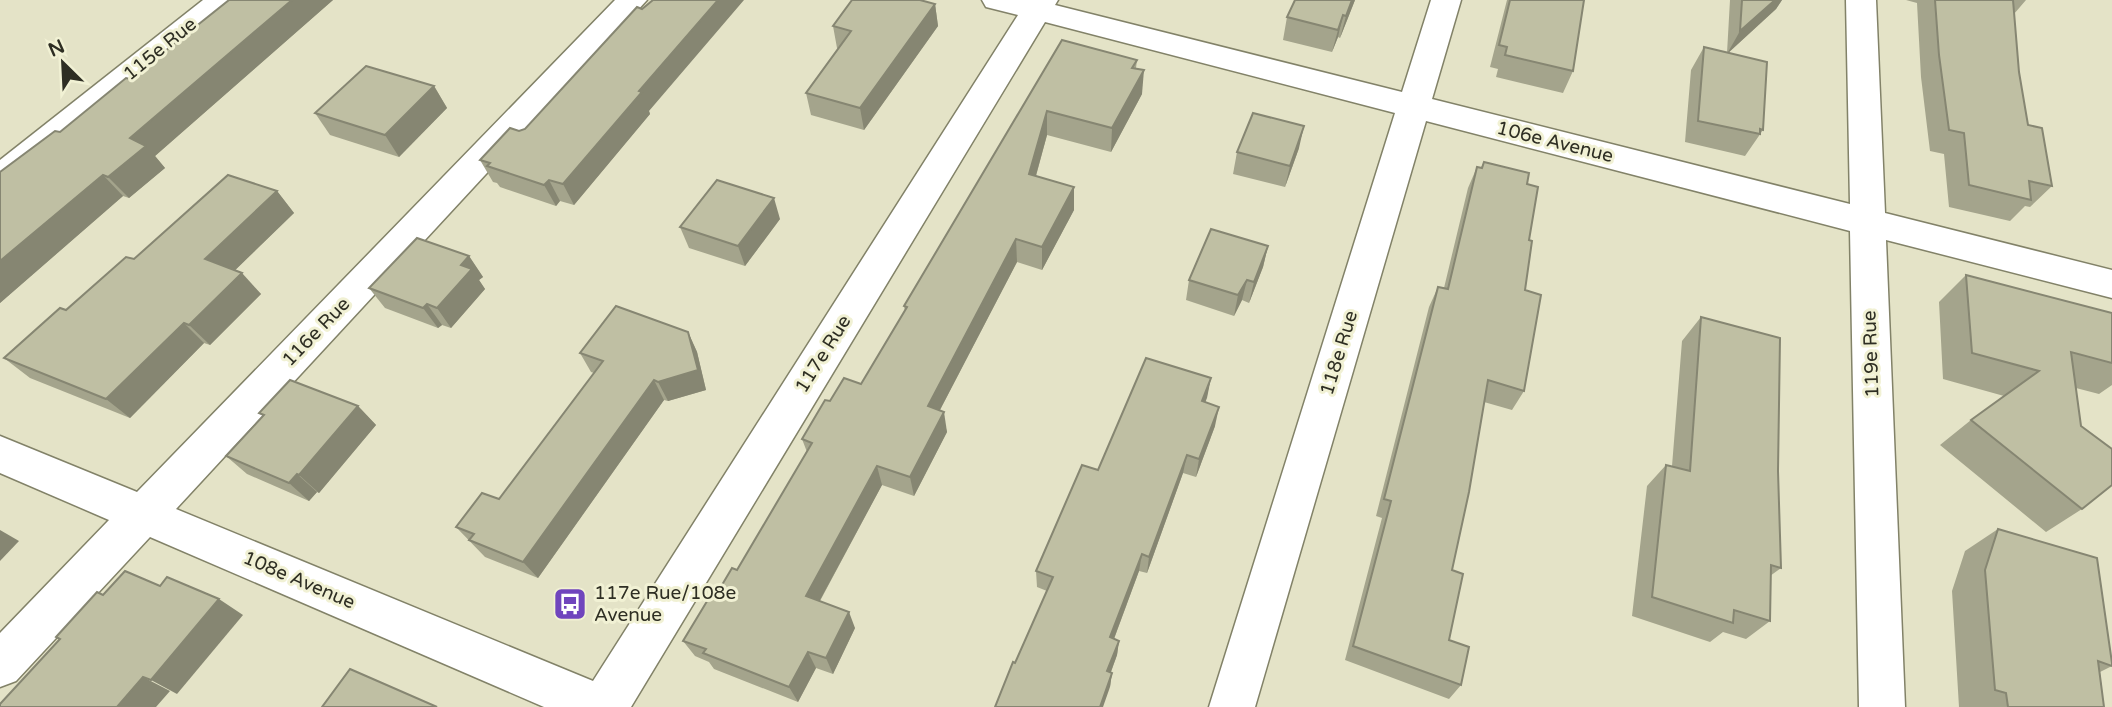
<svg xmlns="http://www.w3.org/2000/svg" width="2112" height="707" font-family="'Varela Round',sans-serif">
<rect width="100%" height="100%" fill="#e4e3c7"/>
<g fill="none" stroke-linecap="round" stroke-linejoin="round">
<defs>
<g id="street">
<path d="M203 0H237L233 7 12 187 0 191V160Z"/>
<path d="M615 0H647L176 509 593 681 1018 15 986 7 982 0H1058L1055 5 1402 92 1431 0H1461L1432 99 1850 204 1846 0H1876L1885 213 2112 270V298L1886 240 1905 707H1859L1850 231 1426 121 1255 707H1209L1395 113 1045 22 631 707H544L150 537 16 681 0 687V633L109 520 0 473V436L137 492Z"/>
</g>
</defs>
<use href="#street" stroke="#828268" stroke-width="3"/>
<use href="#street" fill="#fff" fill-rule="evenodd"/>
</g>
<g fill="#a4a48c">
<path d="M229 0H333L155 156 165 168 129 198 123 196 0 303V172L60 132 130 79Z"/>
<path d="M1355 0 1340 38 1338 37 1332 52 1283 40 1287 17Z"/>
<path d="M1507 0H1584L1573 71 1563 93 1496 77 1498 69 1490 67Z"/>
<path d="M1730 0H1782L1776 9 1728 53 1763 130 1745 156 1685 142 1691 70 1704 47 1727 53Z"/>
<path d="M1906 0H2026L2014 14 2019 72 2028 125 2052 186 2030 207 2025 206 2010 221 1949 207 1944 154 1930 151 1921 77 1917 3Z"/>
<path d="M935 4 938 26 864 130 811 115 806 93 838 49 837 48 833 26Z"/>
<path d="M1062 40 1137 60 1136 68 1142 94 1111 152 1047 135 1036 176 1074 187V210L1042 270 1017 262 940 410 947 432 914 496 882 485 820 601 855 628 833 674 816 668 798 702 714 669 709 662 695 656 683 641 719 590 737 570 807 452 802 439 830 401 861 384 905 311 904 306Z"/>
<path d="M434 86 447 108 399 157 330 135 315 113Z"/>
<path d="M649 111 650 114 574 205 560 201 556 206 500 187 497 183 493 182 480 160 519 131Z"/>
<path d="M1299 148 1285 187 1233 174 1237 152Z"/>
<path d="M1484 162 1527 184 1529 240 1525 290 1524 391 1512 410 1484 402 1452 570 1449 640 1461 685 1449 699 1345 660 1382 518 1376 516 1429 307 1438 287 1444 288 1468 188 1477 167 1481 168Z"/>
<path d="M277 191 294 213 235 270 261 294 210 345 204 343 130 418 30 378 4 358 134 259Z"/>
<path d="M780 219 745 266 689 248 680 227Z"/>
<path d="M1268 246 1263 267 1249 303 1242 300 1234 316 1186 300 1189 280Z"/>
<path d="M469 256 483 277 479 280 485 289 451 328 442 325 438 328 385 308 369 288Z"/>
<path d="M1966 275 2112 313V385L2099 394 2076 388 2082 509 2046 532 1940 445 1971 420 2004 396 1943 379 1939 302Z"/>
<path d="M1701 317 1778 471 1781 568 1770 576V621L1746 639 1723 632 1710 642 1632 616 1647 486 1666 465 1672 466 1682 341Z"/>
<path d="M688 332 697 352 706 390 668 401 664 400 538 578 485 557 456 527 499 499 594 373 591 372 580 353Z"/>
<path d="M1211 378 1205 402 1215 426 1196 477 1183 473 1147 573 1139 571 1114 639 1119 641 1117 655 1111 672 1112 673 1110 687 1015 663 1047 591 1037 587 1036 571 1098 470Z"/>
<path d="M358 406 376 425 319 493 317 492 309 501 247 474 226 456 263 416 259 413Z"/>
<path d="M1998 529 2112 666 2100 672 2104 707H1959L1952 591 1965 551Z"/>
</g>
<g fill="#868672">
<path d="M292 0H333L155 156 165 168 129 198 108 177 130 138Z"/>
<path d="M718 0H744L649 111 650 114 574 205 563 184 639 91Z"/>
<path d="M1352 0H1355L1340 38 1346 16Z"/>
<path d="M1775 0H1782L1776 9 1727 54 1740 31Z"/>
<path d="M935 4 938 26 864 130 860 108Z"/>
<path d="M1343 15 1338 37 1332 52 1338 30Z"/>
<path d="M1144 70 1142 94 1111 152 1112 128Z"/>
<path d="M434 86 447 108 399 157 385 135Z"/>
<path d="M1047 111V135L1030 197 1029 174Z"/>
<path d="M1304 126 1299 148 1285 187 1290 166Z"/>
<path d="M103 175 123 196 0 303V261Z"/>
<path d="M549 180 560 201 556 206 544 185Z"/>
<path d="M1074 187V210L1042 270V247Z"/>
<path d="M277 191 294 213 225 280 205 259Z"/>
<path d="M774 198 780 219 745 266 738 246Z"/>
<path d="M1016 239 1017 262 931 427 928 406Z"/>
<path d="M1268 246 1263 267 1249 303 1254 282Z"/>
<path d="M469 256 483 277 479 280 485 289 451 328 437 308 461 265Z"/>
<path d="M242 273 261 294 210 345 189 325Z"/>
<path d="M1247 280 1242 300 1234 316 1238 295Z"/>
<path d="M427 304 442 325 438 328 423 308Z"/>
<path d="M184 323 204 343 130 418 106 399Z"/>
<path d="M688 332 697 352 706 390 668 401 658 382Z"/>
<path d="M1211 378 1207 398 1198 420 1202 401Z"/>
<path d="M654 380 664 400 538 578 523 562Z"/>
<path d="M358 406 376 425 319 493 299 475Z"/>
<path d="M1219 407 1215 426 1196 477 1199 459Z"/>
<path d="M944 412 947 432 914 496 910 477Z"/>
<path d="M1187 455 1183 473 1147 573 1149 557Z"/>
<path d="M877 466 882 485 813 613 806 596Z"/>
<path d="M297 474 317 492 309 501 289 483Z"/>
<path d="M0 530 19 541 0 561Z"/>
<path d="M1142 554 1139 571 1109 652 1110 637Z"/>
<path d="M219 599 243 615 177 694 151 680Z"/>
<path d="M849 612 855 628 833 674 826 658Z"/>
<path d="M1119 641 1117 655 1106 685 1107 671Z"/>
<path d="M808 652 816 668 798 702 789 687Z"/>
<path d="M1112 673 1110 687 1103 707H1100Z"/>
<path d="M143 677 170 691 156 707H117Z"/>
</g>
<g fill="#bfbfa3" stroke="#868672" stroke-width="2">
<path d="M229 0H292L130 138 146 146 108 177 103 175 0 261V172L55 131 60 132 126 78 130 79Z"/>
<path d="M653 0H718L639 91 642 92 563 184 549 180 544 185 487 166 490 163 480 160 510 128 519 131 525 129 637 7 642 9Z"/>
<path d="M852 0H920L935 4 860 108 806 93 851 31 833 26Z"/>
<path d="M1295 0H1352L1346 16 1343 15 1338 30 1287 17Z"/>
<path d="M1510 0H1584L1573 71 1505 55 1507 47 1499 45Z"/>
<path d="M1742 0H1775L1740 31Z"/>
<path d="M1935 0H2013L2019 72 2028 125 2042 128 2052 186 2029 181 2031 200 1969 185 1964 133 1949 130 1939 55Z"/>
<path d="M1062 40 1137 60 1132 68 1144 70 1112 128 1047 111 1029 174 1074 187 1042 247 1016 239 928 406 944 412 910 477 877 466 806 596 849 612 826 658 808 652 789 687 703 653 706 649 683 641 715 588 719 590 732 568 737 570 812 443 802 439 825 400 830 401 844 378 861 384 907 307 904 306Z"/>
<path d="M1704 47 1767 62 1763 130 1760 129V134L1698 121Z"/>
<path d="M366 66 434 86 385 135 315 113Z"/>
<path d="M1253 113 1304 126 1290 166 1237 152Z"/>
<path d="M1484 162 1529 173 1527 184 1538 187 1529 240 1532 241 1525 290 1541 295 1524 391 1488 380 1469 492 1452 570 1463 574 1449 640 1469 647 1461 685 1353 646 1391 501 1384 499 1438 287 1448 289 1477 167 1482 168Z"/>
<path d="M228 175 277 191 205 259 242 273 189 325 184 323 106 399 4 358 60 308 66 310 126 257 134 259Z"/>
<path d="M717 180 774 198 738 246 680 227Z"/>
<path d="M1211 229 1268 246 1254 282 1247 280 1238 295 1189 280Z"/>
<path d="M417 238 469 256 461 265 472 269 437 308 427 304 423 308 369 288Z"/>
<path d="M1966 275 2112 313V363L2071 352 2081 426 2112 449V485L2082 509 1971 420 2039 371 1972 353Z"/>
<path d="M616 306 688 332 698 370 658 382 654 380 523 562 469 540 474 534 456 527 482 493 499 499 603 361 580 353Z"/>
<path d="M1701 317 1780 338 1778 471 1781 568 1771 565 1770 621 1734 610 1733 623 1652 597 1666 465 1690 471Z"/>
<path d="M1146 358 1211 378 1202 401 1219 407 1199 459 1187 455 1149 557 1142 554 1110 637 1119 641 1107 671 1112 673 1100 707H995L1013 662 1015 663 1053 577 1036 571 1082 465 1098 470Z"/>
<path d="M290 380 358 406 299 475 297 474 289 483 226 456 264 415 259 413Z"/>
<path d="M1998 529 2097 558 2112 663V666L2098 661 2104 707H2008L2006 693 1995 690 1985 570Z"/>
<path d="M125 571 160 586 167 577 219 599 151 680 143 677 117 707H0V704L60 639 56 637 97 592 103 595Z"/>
<path d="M350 669 437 707H322Z"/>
</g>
<defs>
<symbol id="bus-square" viewBox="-11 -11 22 22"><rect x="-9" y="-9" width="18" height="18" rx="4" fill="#7045bd" stroke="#f1f1d4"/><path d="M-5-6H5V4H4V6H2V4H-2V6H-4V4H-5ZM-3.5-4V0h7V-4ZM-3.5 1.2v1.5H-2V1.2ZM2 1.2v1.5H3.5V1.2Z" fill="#fff"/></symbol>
</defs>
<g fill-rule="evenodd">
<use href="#bus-square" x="551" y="585" width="38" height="38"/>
</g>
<g text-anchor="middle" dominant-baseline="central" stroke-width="6" stroke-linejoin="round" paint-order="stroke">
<g font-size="19" fill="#2e2e23" stroke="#f1f1d4">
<text transform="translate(160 49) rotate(-39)">115e Rue</text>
<text transform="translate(1555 142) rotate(14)">106e Avenue</text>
<text transform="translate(316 332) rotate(-46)">116e Rue</text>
<text transform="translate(1339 353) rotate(-73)">118e Rue</text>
<text transform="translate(823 354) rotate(-58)">117e Rue</text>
<text transform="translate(1871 354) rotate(-92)">119e Rue</text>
<text transform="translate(299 580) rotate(23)">108e Avenue</text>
</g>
<g font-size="19" fill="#2e2e23" stroke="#f1f1d4" text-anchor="start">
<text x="594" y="593">117e Rue/108e<tspan x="594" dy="22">Avenue</tspan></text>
</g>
</g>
<g transform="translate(63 63) rotate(336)" stroke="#f1f1d4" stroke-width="5" paint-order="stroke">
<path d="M0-5L12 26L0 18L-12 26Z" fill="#2e2e23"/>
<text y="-10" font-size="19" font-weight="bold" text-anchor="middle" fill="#2e2e23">N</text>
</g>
</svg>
